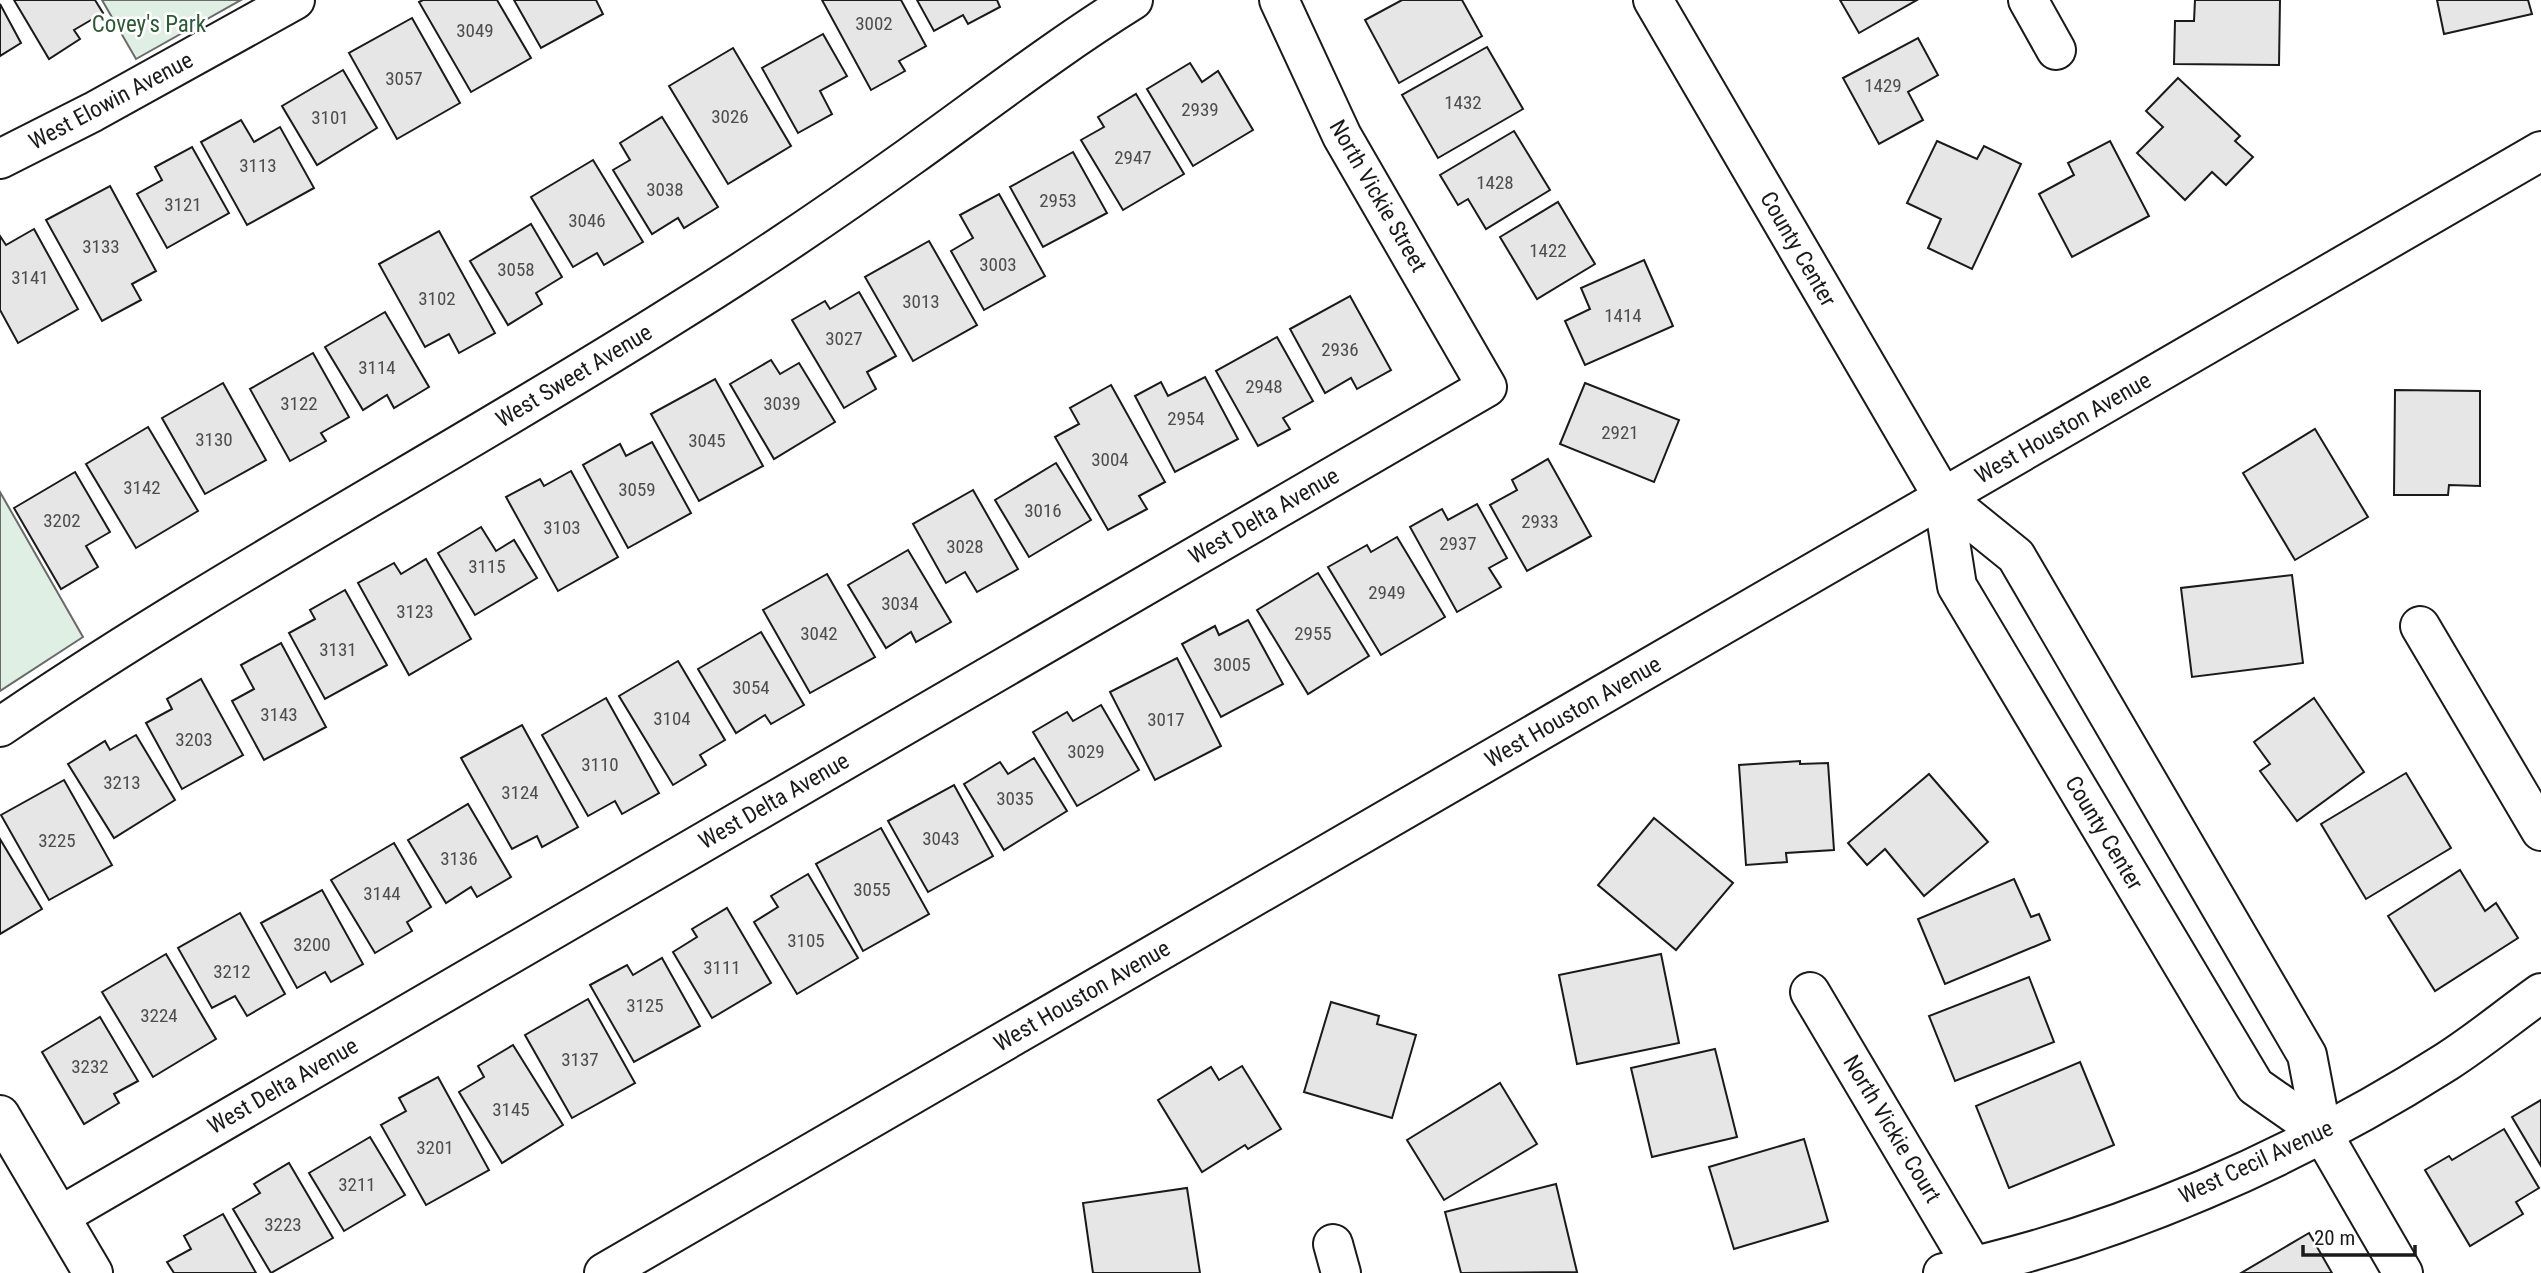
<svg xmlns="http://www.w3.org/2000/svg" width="2541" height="1273" font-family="'Roboto Condensed',sans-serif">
<rect width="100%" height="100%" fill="#fff"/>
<g fill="#e0efe3" stroke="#6a6a6a" stroke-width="2">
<path d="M102 0H241L136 59Z"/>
<path d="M0 492 83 637 0 691Z"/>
</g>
<g fill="#e6e6e6" stroke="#1a1a1a" stroke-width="2">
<path d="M14 0H95L103 13 74 30 80 39 49 59Z"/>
<path d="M423 0H497L531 58 471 92 419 2Z"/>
<path d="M514 0H596L603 14 541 48Z"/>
<path d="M822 0H901L926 46 899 61 905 71 871 90Z"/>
<path d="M917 0H997L1000 7 968 24 963 15 934 31Z"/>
<path d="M1402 0H1462L1482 36 1399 83 1365 20Z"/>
<path d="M1840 0H1917L1859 33Z"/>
<path d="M2195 0H2280L2279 65 2174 64 2175 21H2194Z"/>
<path d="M2437 0H2528L2532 14 2444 34Z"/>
<path d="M0 4 21 43 0 56Z"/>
<path d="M412 18 460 103 397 139 349 53Z"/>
<path d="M823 34 847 76 820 91 832 114 798 133 762 68Z"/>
<path d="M1918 38 1938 75 1908 92 1923 120 1879 144 1843 78Z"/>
<path d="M1487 47 1523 109 1438 158 1402 95Z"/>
<path d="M733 48 791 146 728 184 669 86Z"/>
<path d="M1190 63 1202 82 1218 71 1253 130 1193 166 1147 89Z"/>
<path d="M343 70 377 128 317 165 282 106Z"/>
<path d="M2178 78 2240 136 2235 141 2253 157 2226 185 2212 172 2185 200 2137 153 2163 127 2146 111Z"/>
<path d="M1136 94 1184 174 1123 210 1081 140 1104 127 1098 117Z"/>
<path d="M662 117 718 207 684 228 678 218 652 234 613 170 630 160 620 143Z"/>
<path d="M241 120 254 142 280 127 314 188 247 225 201 142Z"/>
<path d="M1514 131 1550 190 1486 229 1468 199 1458 205 1440 175Z"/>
<path d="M1937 141 1977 159 1984 146 2021 164 1972 269 1928 248 1941 219 1907 203Z"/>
<path d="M2110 141 2149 216 2072 257 2039 194 2074 175 2068 163Z"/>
<path d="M192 147 229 213 167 248 137 194 162 180 155 167Z"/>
<path d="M1073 152 1107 213 1043 247 1010 187Z"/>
<path d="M593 160 643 242 604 265 597 253 573 267 531 197Z"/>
<path d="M110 186 156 271 132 284 141 300 102 321 46 220Z"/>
<path d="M999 194 1045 276 984 310 951 251 973 238 960 215Z"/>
<path d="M1558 202 1595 264 1537 299 1500 237Z"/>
<path d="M531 224 562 277 536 293 542 304 508 325 470 261Z"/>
<path d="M34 229 78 309 18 343 0 310V236L6 245Z"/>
<path d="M439 231 495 333 459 353 449 334 425 347 379 264Z"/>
<path d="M929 241 977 325 913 361 865 277Z"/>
<path d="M1644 260 1673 326 1585 365 1565 321 1590 309 1581 288Z"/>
<path d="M859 292 896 356 867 372 876 389 844 408 792 320 825 301 830 309Z"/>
<path d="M1350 296 1391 370 1357 389 1351 378 1325 393 1290 329Z"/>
<path d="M385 312 429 387 394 408 387 395 363 410 325 347Z"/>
<path d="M1277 337 1313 401 1283 418 1290 429 1258 446 1216 371Z"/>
<path d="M313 353 349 417 321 433 326 441 290 461 250 389Z"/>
<path d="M771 360 780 374 799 363 835 422 774 459 730 384Z"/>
<path d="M1205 377 1238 439 1175 472 1135 396 1161 382 1168 396Z"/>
<path d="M715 379 763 466 699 501 651 414Z"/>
<path d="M223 383 266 460 205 494 162 418Z"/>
<path d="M1585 383 1679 420 1654 482 1560 444Z"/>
<path d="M1111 385 1165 482 1139 496 1147 509 1108 530 1055 437 1079 424 1070 408Z"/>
<path d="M2395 390 2480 391V486L2449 485 2448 495H2394Z"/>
<path d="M148 427 198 511 136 548 86 464Z"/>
<path d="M2315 429 2368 517 2295 560 2243 473Z"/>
<path d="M652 442 691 513 628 548 583 465 620 444 626 456Z"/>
<path d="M1548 459 1591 536 1527 571 1490 505 1517 490 1512 480Z"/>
<path d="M1056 463 1091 520 1029 557 995 500Z"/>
<path d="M571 471 618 557 558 591 506 497 540 479 544 486Z"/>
<path d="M75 472 110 532 86 546 98 567 61 589 14 508Z"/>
<path d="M973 490 1018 569 977 592 965 572 946 583 913 524Z"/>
<path d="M1477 504 1507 558 1489 568 1501 587 1457 612 1410 527 1442 509 1448 520Z"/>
<path d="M481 527 496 551 514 540 537 578 475 615 438 553Z"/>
<path d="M1397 537 1445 617 1381 655 1328 567 1367 545 1371 552Z"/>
<path d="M908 550 951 622 916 642 911 632 886 648 848 585Z"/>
<path d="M426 559 471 639 409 675 358 583 394 563 401 574Z"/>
<path d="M1318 573 1369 656 1308 694 1257 610Z"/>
<path d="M827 574 875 657 810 693 763 610Z"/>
<path d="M2292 575 2303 663 2192 677 2181 588Z"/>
<path d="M345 590 387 665 325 699 289 633 315 619 310 610Z"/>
<path d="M1248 620 1283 684 1221 717 1182 644 1215 626 1219 635Z"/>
<path d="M761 632 804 705 771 724 765 715 736 733 698 669Z"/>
<path d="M281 643 326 727 264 760 232 701 254 689 241 665Z"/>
<path d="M1177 658 1221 746 1155 780 1110 692Z"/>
<path d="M678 661 725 740 700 755 706 765 673 785 619 696Z"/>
<path d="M201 679 243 755 182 789 146 723 172 709 167 699Z"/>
<path d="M606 698 659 793 622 814 615 801 588 816 542 735Z"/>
<path d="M2314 698 2364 772 2297 821 2260 771 2270 764 2254 742Z"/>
<path d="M1101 705 1139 770 1077 806 1033 732 1067 712 1073 721Z"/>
<path d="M522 725 578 827 542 847 537 836 512 849 461 758Z"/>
<path d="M136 735 175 800 114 838 68 764 105 741 110 750Z"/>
<path d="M1034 758 1067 811 1004 850 964 784 1000 762 1008 774Z"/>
<path d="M1800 761V764L1828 763 1834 850 1786 853 1787 862 1746 865 1739 765Z"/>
<path d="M2406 773 2451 848 2366 899 2321 824Z"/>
<path d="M1929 774 1988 842 1924 896 1885 849 1867 865 1848 843Z"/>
<path d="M64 780 112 865 49 900 1 815Z"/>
<path d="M954 785 993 856 928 892 888 821Z"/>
<path d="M468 804 511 877 477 897 471 887 446 903 408 840Z"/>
<path d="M1654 818 1733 883 1676 950 1598 885Z"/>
<path d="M881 828 929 914 863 951 816 864Z"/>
<path d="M0 839 42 909 0 934Z"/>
<path d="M394 843 431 907 407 922 412 931 375 953 331 880Z"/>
<path d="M2460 870 2485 911 2496 903 2518 938 2435 991 2388 916Z"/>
<path d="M808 874 858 958 797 994 754 922 778 907 771 896Z"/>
<path d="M2014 879 2031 917 2039 914 2050 940 1945 984 1918 919Z"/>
<path d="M322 890 363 964 331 982 325 972 297 988 261 923Z"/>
<path d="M727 908 771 983 712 1018 673 952 697 937 692 929Z"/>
<path d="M240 913 285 994 247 1016 235 996 212 1008 178 948Z"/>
<path d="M166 954 216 1039 153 1077 102 992Z"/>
<path d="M1661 954 1679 1043 1577 1064 1559 975Z"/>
<path d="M662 958 700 1026 634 1062 590 985 627 965 633 975Z"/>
<path d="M2029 977 2054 1042 1955 1081 1929 1016Z"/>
<path d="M588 999 635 1083 572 1118 525 1035Z"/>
<path d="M1331 1002 1379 1016 1377 1024 1416 1035 1392 1118 1304 1092Z"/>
<path d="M100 1017 138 1081 114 1094 119 1103 84 1124 42 1052Z"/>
<path d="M513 1045 563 1125 502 1163 459 1092 484 1077 478 1066Z"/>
<path d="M1715 1049 1737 1137 1652 1157 1631 1068Z"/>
<path d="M2080 1062 2114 1145 2009 1188 1976 1106Z"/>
<path d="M1242 1066 1281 1129 1248 1149 1245 1145 1202 1172 1158 1100 1211 1067 1219 1080Z"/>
<path d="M438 1077 489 1170 426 1205 381 1125 406 1111 399 1098Z"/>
<path d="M1500 1083 1537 1144 1444 1200 1407 1140Z"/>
<path d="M2541 1100V1166L2512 1117Z"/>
<path d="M2504 1129 2539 1188 2516 1202 2523 1214 2470 1246 2425 1170 2449 1156 2452 1160Z"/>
<path d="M370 1137 405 1195 344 1231 309 1173Z"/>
<path d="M1804 1139 1828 1221 1734 1249 1709 1167Z"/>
<path d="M289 1163 333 1238 271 1273 233 1209 260 1193 254 1184Z"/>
<path d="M1556 1184 1577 1272 1461 1273 1445 1212Z"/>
<path d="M1187 1188 1200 1273H1093L1083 1203Z"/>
<path d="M223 1214 256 1273H174L167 1262 191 1249 184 1236Z"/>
<path d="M2309 1233 2332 1273H2241Z"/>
</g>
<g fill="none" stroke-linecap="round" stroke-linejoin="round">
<defs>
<g id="minor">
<path d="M1653 0 1943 497 2016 556 2307 1055 2322 1133 2403 1273"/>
<path d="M2028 0 2056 50"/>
<path d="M0 159 93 112 295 0"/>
<path d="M1943 497 1957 586 2255 1086 2322 1133"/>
<path d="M2420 626 2541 831"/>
<path d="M0 727C218 578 452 455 675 314 756 264 834 211 911 156 985 103 1056 48 1133 0"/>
<path d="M1810 992 1973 1267"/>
<path d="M0 1115 93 1273"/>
<path d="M60 1216 1487 387 1342 136 1279 0"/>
<path d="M1333 1244 1341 1273"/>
<path d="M1943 1273C2117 1237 2297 1157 2446 1062 2479 1041 2510 1015 2541 993"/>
</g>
<path id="major" d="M604 1273 2541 151"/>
</defs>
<use href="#minor" stroke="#1a1a1a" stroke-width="42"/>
<use href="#major" stroke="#1a1a1a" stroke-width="42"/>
<use href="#minor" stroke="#fff" stroke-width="38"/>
<use href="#major" stroke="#fff" stroke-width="38"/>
</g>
<g text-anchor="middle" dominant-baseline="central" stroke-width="5" stroke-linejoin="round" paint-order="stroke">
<g font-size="19" fill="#4d4d4d">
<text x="874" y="23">3002</text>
<text x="475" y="30">3049</text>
<text x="404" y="78">3057</text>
<text x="1883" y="85">1429</text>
<text x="1463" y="102">1432</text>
<text x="1200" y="109">2939</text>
<text x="730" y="116">3026</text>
<text x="330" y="117">3101</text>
<text x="1133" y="157">2947</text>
<text x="258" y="165">3113</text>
<text x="1495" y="182">1428</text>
<text x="665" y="189">3038</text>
<text x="1058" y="200">2953</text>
<text x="183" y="204">3121</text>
<text x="587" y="220">3046</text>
<text x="101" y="246">3133</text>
<text x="1548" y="250">1422</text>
<text x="998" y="264">3003</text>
<text x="516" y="269">3058</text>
<text x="30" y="277">3141</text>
<text x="437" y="298">3102</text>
<text x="921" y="301">3013</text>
<text x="1623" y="315">1414</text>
<text x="844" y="338">3027</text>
<text x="1340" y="349">2936</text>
<text x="377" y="367">3114</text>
<text x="1264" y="386">2948</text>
<text x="299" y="403">3122</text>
<text x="782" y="403">3039</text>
<text x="1186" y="418">2954</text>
<text x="1620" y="432">2921</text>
<text x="214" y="439">3130</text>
<text x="707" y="440">3045</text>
<text x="1110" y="459">3004</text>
<text x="142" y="487">3142</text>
<text x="637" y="489">3059</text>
<text x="1043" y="510">3016</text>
<text x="62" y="520">3202</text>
<text x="1540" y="521">2933</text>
<text x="562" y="527">3103</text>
<text x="1458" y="543">2937</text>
<text x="965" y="546">3028</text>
<text x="487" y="566">3115</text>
<text x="1387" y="592">2949</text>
<text x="900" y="603">3034</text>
<text x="415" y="611">3123</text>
<text x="819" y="633">3042</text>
<text x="1313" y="633">2955</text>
<text x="338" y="649">3131</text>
<text x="1232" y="664">3005</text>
<text x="751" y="687">3054</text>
<text x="279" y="714">3143</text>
<text x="672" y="718">3104</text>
<text x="1166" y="719">3017</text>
<text x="194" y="739">3203</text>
<text x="1086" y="751">3029</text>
<text x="600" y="764">3110</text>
<text x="122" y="782">3213</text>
<text x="520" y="792">3124</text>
<text x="1015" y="798">3035</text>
<text x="941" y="838">3043</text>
<text x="57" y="840">3225</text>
<text x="459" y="858">3136</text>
<text x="872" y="889">3055</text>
<text x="382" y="893">3144</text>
<text x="806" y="940">3105</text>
<text x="312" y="944">3200</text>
<text x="722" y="967">3111</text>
<text x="232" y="971">3212</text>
<text x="645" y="1005">3125</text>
<text x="159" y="1015">3224</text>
<text x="580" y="1059">3137</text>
<text x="90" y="1066">3232</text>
<text x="511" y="1109">3145</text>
<text x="435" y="1147">3201</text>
<text x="357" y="1184">3211</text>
<text x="283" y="1224">3223</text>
</g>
<g font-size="23" fill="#2b5a34" stroke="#fff">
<text x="149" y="24">Covey's Park</text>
</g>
<g font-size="23" fill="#1a1a1a" stroke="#fff">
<text transform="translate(111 101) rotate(-28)">West Elowin Avenue</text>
<text transform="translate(1378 196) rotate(60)">North Vickie Street</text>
<text transform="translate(1798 249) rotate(60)">County Center</text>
<text transform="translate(574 376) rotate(-31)">West Sweet Avenue</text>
<text transform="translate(2063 428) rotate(-30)">West Houston Avenue</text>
<text transform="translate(1264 516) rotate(-30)">West Delta Avenue</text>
<text transform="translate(1573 712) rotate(-30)">West Houston Avenue</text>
<text transform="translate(774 801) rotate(-30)">West Delta Avenue</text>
<text transform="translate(2104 833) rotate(59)">County Center</text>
<text transform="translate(1082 996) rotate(-30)">West Houston Avenue</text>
<text transform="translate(283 1086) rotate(-30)">West Delta Avenue</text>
<text transform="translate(1892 1129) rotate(59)">North Vickie Court</text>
<text transform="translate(2256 1162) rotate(-25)">West Cecil Avenue</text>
</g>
</g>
<path d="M2303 1245v10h112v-10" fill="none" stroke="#1a1a1a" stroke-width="3.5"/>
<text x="2314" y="1245" font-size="21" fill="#1a1a1a" stroke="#ffffff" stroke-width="5" paint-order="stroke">20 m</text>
</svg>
